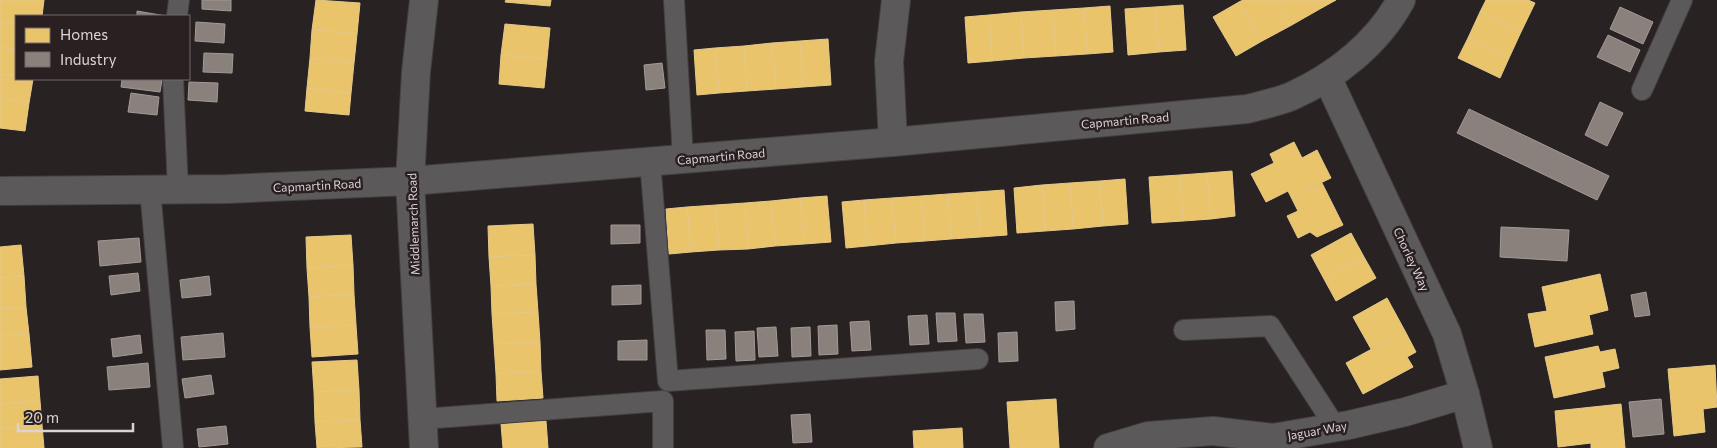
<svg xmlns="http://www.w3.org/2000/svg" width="1717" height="448" font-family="Commissioner,sans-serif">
<rect width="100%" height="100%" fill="#282223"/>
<g fill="#e9c46a" stroke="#e5c98a">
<path d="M0 0H44L42 16H16V24L0 22Z"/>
<path d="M316 0 360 3 357 34 312 30Z"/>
<path d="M506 0H551L550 6 505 2Z"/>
<path d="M1243 0H1276L1290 26 1262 41 1239 2Z"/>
<path d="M1276 0H1312L1318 10 1290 26Z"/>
<path d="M1312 0H1336L1318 10Z"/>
<path d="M1486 0H1528L1535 3 1521 32 1480 12Z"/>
<path d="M1239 2 1262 41 1236 56 1213 17Z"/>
<path d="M1183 5 1186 50 1159 52 1155 7Z"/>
<path d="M1110 6 1113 52 1087 54 1084 8Z"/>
<path d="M1155 7 1159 52 1128 55 1125 9Z"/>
<path d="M1084 8 1087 54 1056 56 1053 10Z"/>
<path d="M1053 10 1056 56 1024 58 1021 12Z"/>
<path d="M1021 12 1024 58 992 61 989 15Z"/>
<path d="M1480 12 1521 32 1509 58 1468 38Z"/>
<path d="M989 15 992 61 968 63 965 17Z"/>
<path d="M0 22 16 24V49L0 47Z"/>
<path d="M505 24 550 28 547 59 501 55Z"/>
<path d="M312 30 357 34 354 63 310 58Z"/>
<path d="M1468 38 1509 58 1500 78 1458 58Z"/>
<path d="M828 39 831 85 803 87 800 41Z"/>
<path d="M800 41 803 87 776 89 772 43Z"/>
<path d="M772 43 776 89 747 91 744 46Z"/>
<path d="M744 46 747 91 719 93 715 48Z"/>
<path d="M0 47 16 49V76L0 74Z"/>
<path d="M715 48 719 93 697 95 694 50Z"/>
<path d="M501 55 547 59 544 88 499 84Z"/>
<path d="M310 58 354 63 351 93 307 88Z"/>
<path d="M0 74 16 76V79H33L29 103 0 98Z"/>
<path d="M307 88 351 93 349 115 305 111Z"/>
<path d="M0 98 29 103 25 131 0 128Z"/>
<path d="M1294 142 1302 158 1317 150 1331 178 1291 197 1288 191 1266 202 1251 174 1274 163 1270 154Z"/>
<path d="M1232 171 1235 216 1211 219 1207 173Z"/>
<path d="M1207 173 1211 219 1183 221 1180 175Z"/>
<path d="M1180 175 1183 221 1152 223 1149 177Z"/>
<path d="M1125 179 1128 224 1103 226 1100 181Z"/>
<path d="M1100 181 1103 226 1073 229 1070 183Z"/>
<path d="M1070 183 1073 229 1045 231 1042 185Z"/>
<path d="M1322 183 1343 225 1317 237 1310 232 1298 238 1287 216 1298 211 1291 197Z"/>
<path d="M1042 185 1045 231 1017 233 1014 188Z"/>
<path d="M1004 190 1007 235 980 237 977 192Z"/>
<path d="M977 192 980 237 951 239 948 194Z"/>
<path d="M948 194 951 239 925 241 921 196Z"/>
<path d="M827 196 831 242 804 244 800 198Z"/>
<path d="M921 196 925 241 896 243 892 198Z"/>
<path d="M800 198 804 244 775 246 771 201Z"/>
<path d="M892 198 896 243 867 246 864 200Z"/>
<path d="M864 200 867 246 846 248 842 202Z"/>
<path d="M771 201 775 246 748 249 745 203Z"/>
<path d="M745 203 748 249 719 250 716 205Z"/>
<path d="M716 205 719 250 691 252 687 207Z"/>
<path d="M687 207 691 252 669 254 666 209Z"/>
<path d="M533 224 535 255 489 257 488 226Z"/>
<path d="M1351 233 1364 257 1324 279 1311 255Z"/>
<path d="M351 235 353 265 307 268 306 237Z"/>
<path d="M21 245 24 276 0 278V247Z"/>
<path d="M535 255 536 284 491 286 489 257Z"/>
<path d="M1364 257 1376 278 1336 301 1324 279Z"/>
<path d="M353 265 354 294 309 297 307 268Z"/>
<path d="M1600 274 1608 310 1589 315 1593 334 1535 347 1528 314 1547 311 1542 287Z"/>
<path d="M24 276 26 307 0 309V278Z"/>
<path d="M536 284 538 312 492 314 491 286Z"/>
<path d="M354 294 356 325 310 327 309 297Z"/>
<path d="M1387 298 1405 331 1371 349 1353 317Z"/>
<path d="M26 307 29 334 0 336V309Z"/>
<path d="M538 312 540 342 494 344 492 314Z"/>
<path d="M356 325 358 354 312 357 310 327Z"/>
<path d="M1405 331 1416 352 1407 357 1413 367 1363 394 1346 363Z"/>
<path d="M29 334 32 367 0 370V336Z"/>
<path d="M540 342 541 371 496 374 494 344Z"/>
<path d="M1598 346 1600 352 1615 349 1619 368 1602 372 1605 387 1554 398 1545 357Z"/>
<path d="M357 360 359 390 314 392 312 362Z"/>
<path d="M1715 365 1717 407 1703 409 1705 432 1674 436 1668 369Z"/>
<path d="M541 371 543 398 497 401 496 374Z"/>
<path d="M38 376 40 401 0 404V379Z"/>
<path d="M359 390 360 420 315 422 314 392Z"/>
<path d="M1056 399 1059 448H1010L1007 402Z"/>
<path d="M40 401 42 425 0 429V404Z"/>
<path d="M1621 404 1625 448H1591V443L1558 447 1555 411Z"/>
<path d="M360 420 362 447 317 448 315 422Z"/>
<path d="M546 421 548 448H503L501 424Z"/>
<path d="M42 425 44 448H0V429Z"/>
<path d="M962 428 963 448H914L913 431Z"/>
</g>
<g fill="#8a817c" stroke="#a29a97">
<path d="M202 0H231V11L202 9Z"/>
<path d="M1620 7 1653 22 1643 44 1610 29Z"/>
<path d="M137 11 166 16H137Z"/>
<path d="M196 22 225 24 224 43 195 41Z"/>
<path d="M1608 35 1640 50 1630 72 1597 57Z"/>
<path d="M204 53 233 54 232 73 203 72Z"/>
<path d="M662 63 665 88 646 90 644 65Z"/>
<path d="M122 79H162L160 92 121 87Z"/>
<path d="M189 82 218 83 217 102 188 100Z"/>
<path d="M131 93 159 97 157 115 128 112Z"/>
<path d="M1600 102 1623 113 1607 146 1585 135Z"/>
<path d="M1469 109 1609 176 1597 200 1457 133Z"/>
<path d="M611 225H640V243L611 244Z"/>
<path d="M1501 227 1569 230 1567 261 1500 257Z"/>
<path d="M139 238 141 262 100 266 98 241Z"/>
<path d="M138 273 140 291 111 295 109 276Z"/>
<path d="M209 276 211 295 182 298 180 280Z"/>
<path d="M641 285V304L612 305V286Z"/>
<path d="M1646 292 1650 315 1635 317 1631 295Z"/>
<path d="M1074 301 1075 329 1056 331 1055 302Z"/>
<path d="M936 313H955L957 341 938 342Z"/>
<path d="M964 314H983L985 342 966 343Z"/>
<path d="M927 315 929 344 910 345 908 316Z"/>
<path d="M869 321 871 350 852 351 850 322Z"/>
<path d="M837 325 838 354 819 355 818 326Z"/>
<path d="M776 327 778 356 759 357 757 328Z"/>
<path d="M810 327 811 356 792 357 791 328Z"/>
<path d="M706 330H725L726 359 707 360Z"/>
<path d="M754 331 755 360 736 361 735 332Z"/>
<path d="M1017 332 1018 361 999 362 998 333Z"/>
<path d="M223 333 225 357 183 360 181 337Z"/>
<path d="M140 335 142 353 113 357 111 339Z"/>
<path d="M647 340V360H618V341Z"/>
<path d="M148 363 150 387 109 390 107 367Z"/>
<path d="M211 375 214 394 185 398 182 379Z"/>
<path d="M1661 399 1664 434 1633 437 1629 402Z"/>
<path d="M810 414 812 442 793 443 791 415Z"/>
<path d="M226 426 228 444 199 447 197 429Z"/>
</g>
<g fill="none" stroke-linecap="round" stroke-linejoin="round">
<defs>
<g id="lane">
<path d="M674 0 683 159"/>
<path d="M177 16 179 0"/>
<path d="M173 79 178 189"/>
<path d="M1642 90 1682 0"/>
<path d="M650 161 668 381 978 359"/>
<path d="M150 189 173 448"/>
<path d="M1184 330 1270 326 1336 428"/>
<path d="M422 419 663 401V448"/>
</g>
<g id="street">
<path d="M424 0 416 72 410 181 424 448"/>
<path d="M1327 77 1447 334 1465 394 1478 448"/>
<path d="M893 142 889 61 896 0"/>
<path d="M0 191 227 189 410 181 893 142 1247 109C1262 105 1278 102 1292 96 1336 76 1378 43 1401 0"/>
<path d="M1108 448 1148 436 1213 431 1273 438 1349 425 1405 412 1465 394"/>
</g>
</defs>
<use href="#lane" stroke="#443f40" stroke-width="22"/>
<use href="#street" stroke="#443f40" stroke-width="30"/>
<use href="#lane" stroke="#5b595a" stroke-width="20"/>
<use href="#street" stroke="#5b595a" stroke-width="28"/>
</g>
<g text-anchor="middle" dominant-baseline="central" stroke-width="5" stroke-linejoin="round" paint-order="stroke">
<g font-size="12" fill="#dbd4d5" stroke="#2a2022">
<text transform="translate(1125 120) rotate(-5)">Capmartin Road</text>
<text transform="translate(721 156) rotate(-5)">Capmartin Road</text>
<text transform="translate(317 185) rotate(-3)">Capmartin Road</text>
<text transform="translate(413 224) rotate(-92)">Middlemarch Road</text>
<text transform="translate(1412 259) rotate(65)">Chorley Way</text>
<text transform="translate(1317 430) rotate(-10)">Jaguar Way</text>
</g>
</g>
<rect x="15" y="15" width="175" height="65" fill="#2a2022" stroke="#71686a"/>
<rect x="25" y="28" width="25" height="15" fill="#e9c46a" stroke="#71686a"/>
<text x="60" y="40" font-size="15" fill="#dbd4d5">Homes</text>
<rect x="25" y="52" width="25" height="15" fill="#8a817c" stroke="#71686a"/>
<text x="60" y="65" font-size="15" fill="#dbd4d5">Industry</text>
<path d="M18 423v8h115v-8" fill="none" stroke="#dbd4d5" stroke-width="2.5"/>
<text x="25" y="423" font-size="15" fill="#dbd4d5" stroke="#2a2022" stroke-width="4" paint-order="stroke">20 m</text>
</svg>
